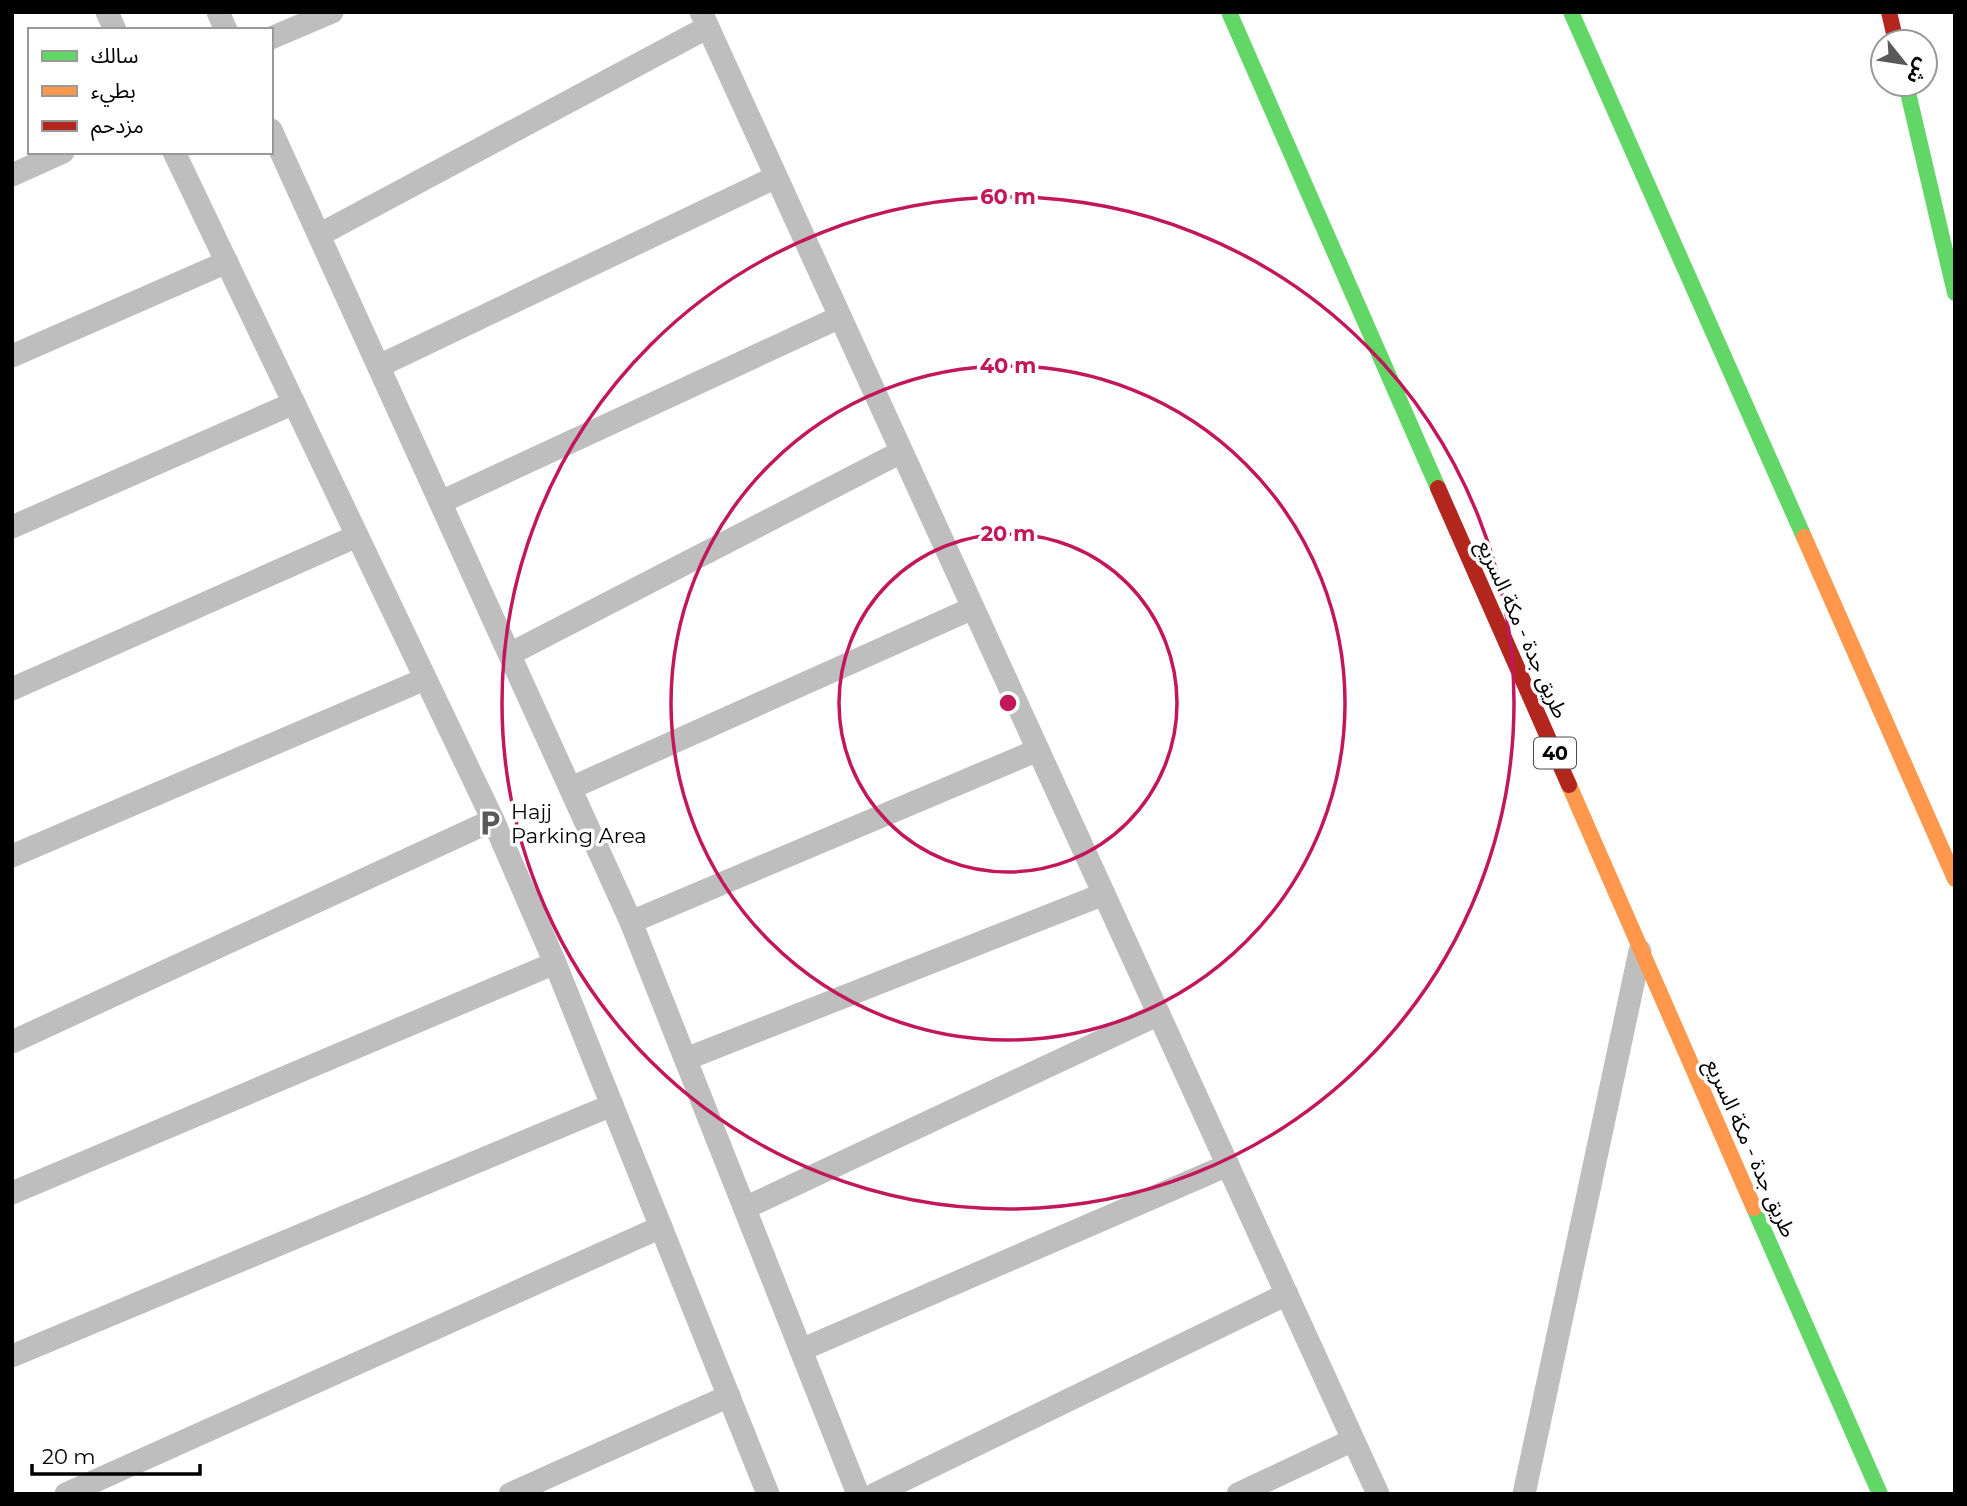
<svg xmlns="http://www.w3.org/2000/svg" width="1967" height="1506" font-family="Montserrat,'Noto Sans Arabic',sans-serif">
<rect width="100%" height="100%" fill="#fff"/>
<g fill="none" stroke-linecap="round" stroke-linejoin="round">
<g stroke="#bebebe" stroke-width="23">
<path d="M107 12 115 30"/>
<path d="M218 12 226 30"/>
<path d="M701 12 1378 1494"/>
<path d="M271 38 332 12"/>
<path d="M271 130 631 922 858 1494"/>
<path d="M174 152 493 820 555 963 768 1494"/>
<path d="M12 175 63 152"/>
<path d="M319 235 708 27"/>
<path d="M12 356 227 262"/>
<path d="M379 366 776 177"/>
<path d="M441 502 840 317"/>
<path d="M12 527 294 403"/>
<path d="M510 654 901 452"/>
<path d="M12 689 357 536"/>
<path d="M571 788 973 608"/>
<path d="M12 856 425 679"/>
<path d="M631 922 1038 750"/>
<path d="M12 1042 493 820"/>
<path d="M686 1059 1104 894"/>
<path d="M12 1193 555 963"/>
<path d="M745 1208 1159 1014"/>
<path d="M801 1350 1228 1165"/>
<path d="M12 1356 612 1105"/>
<path d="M66 1494 661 1227"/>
<path d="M510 1494 729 1396"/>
<path d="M875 1494 1287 1294"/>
<path d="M1238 1494 1353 1440"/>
<path d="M1524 1494 1640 951"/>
</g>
<g stroke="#63d668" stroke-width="16">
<path d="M1229 12 1438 488"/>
<path d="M1571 12 1804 537"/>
<path d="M1906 84 1955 293"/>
<path d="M1754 1208 1880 1494"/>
</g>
<g stroke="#ff974d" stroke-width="16">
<path d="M1804 537 1955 879"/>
<path d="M1569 785 1754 1208"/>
</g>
<g stroke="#b3261e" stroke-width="16">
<path d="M1889 12 1896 42"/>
<path d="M1438 488 1569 785"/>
</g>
</g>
<g fill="none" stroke="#c2185b" stroke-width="3.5">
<circle cx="1008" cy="703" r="169"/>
<circle cx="1008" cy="703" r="337"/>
<circle cx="1008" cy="703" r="506"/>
</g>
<defs>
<symbol id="parking-bare" viewBox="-9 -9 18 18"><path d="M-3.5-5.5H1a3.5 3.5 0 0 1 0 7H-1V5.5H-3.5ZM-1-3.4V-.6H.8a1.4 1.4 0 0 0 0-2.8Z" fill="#595959" stroke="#fff" stroke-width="2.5" paint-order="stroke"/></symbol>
</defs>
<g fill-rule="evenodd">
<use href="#parking-bare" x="471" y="804" width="38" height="38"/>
</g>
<g text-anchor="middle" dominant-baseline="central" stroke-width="7" stroke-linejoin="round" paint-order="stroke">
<rect fill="#fff" stroke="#4c4c4c" stroke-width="2" x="1534" y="737.5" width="42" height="31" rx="5"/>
<g font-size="19" font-weight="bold" fill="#000">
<text x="1555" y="753">40</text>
</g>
<g font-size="21" fill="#000" stroke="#fff">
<text transform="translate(1523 629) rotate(66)">طريق جدة - مكة السريع</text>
<text transform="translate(1751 1148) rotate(66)">طريق جدة - مكة السريع</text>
</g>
<g font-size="21" fill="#000" stroke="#fff" text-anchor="start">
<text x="511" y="811">Hajj<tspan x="511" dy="24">Parking Area</tspan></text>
</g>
</g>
<circle cx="1008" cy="703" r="10" fill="#c2185b" stroke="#fff" stroke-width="3.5"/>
<g font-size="21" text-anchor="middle" font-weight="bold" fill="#c2185b" stroke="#fff" stroke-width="7" stroke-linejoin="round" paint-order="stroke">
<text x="1008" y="204">60 m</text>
<text x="1008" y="373">40 m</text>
<text x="1008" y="541">20 m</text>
</g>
<rect width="1967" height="1506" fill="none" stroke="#000000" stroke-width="28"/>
<rect x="28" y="28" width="245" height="126" fill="#ffffff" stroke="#999999" stroke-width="2"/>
<rect x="42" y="51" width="35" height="10" fill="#63d668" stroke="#999999" stroke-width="2"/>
<text x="91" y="63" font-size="21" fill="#000000">سالك</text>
<rect x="42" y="86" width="35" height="10" fill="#ff974d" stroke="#999999" stroke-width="2"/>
<text x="91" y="98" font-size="21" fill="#000000">بطيء</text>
<rect x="42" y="121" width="35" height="10" fill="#b3261e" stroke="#999999" stroke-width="2"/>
<text x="91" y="133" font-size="21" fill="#000000">مزدحم</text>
<g transform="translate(1904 63) rotate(120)"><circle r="33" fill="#ffffff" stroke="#999999" stroke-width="2"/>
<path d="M0-5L12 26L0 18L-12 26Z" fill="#595959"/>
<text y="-10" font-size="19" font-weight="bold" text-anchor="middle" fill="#000000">ش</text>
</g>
<path d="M32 1464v10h168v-10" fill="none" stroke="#000000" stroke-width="3.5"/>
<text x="42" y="1464" font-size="21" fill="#000000" stroke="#ffffff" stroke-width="5" paint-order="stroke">20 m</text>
</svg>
